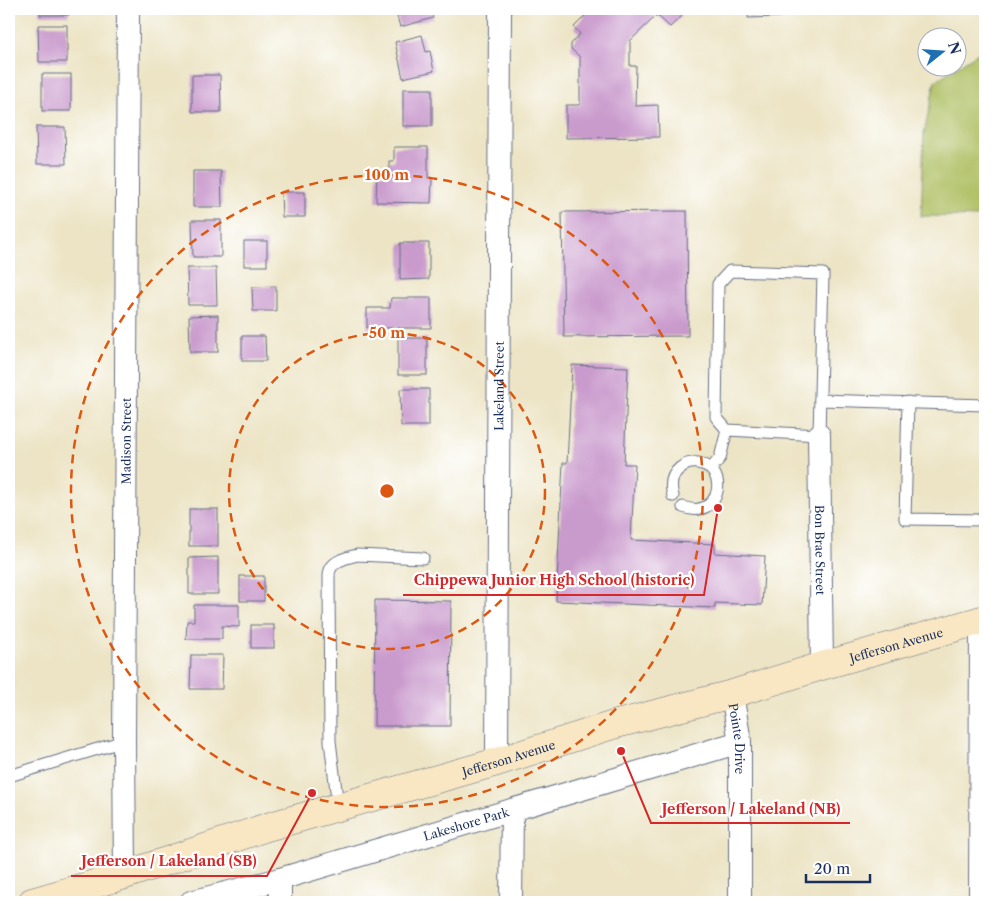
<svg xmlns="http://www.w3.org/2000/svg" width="994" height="911" font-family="'Libre Caslon Text',serif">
<rect width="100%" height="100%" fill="#fff"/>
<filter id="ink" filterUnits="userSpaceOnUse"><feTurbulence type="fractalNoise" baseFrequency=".02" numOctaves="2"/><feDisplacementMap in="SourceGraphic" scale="10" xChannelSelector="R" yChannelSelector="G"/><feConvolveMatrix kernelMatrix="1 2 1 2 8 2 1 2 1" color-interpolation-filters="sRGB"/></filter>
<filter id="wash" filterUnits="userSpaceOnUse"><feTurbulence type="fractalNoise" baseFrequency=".0096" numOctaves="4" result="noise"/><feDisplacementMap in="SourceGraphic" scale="20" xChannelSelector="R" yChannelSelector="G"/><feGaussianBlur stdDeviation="1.12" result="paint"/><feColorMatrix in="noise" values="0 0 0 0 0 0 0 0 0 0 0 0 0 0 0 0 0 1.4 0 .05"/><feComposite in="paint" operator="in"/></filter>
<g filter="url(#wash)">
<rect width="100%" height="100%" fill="#ece4c5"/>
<path fill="#afbf63" stroke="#657760" d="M985 51V217L921 216 924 134 935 81 978 53Z"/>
<g id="blocks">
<g fill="#c99acc">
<path d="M40 9H68L69 15H40Z"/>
<path d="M395 9H431L433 18 400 27Z"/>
<path d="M578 9H675L682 16 670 27 657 15 630 41V66H636L635 106 658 105 659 137 566 138V105H580V57L571 49V44L580 34 574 27 585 16Z"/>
<path d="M749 9H779L780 17 748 18Z"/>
<path d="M38 25H67V62H39Z"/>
<path d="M422 35 426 52 430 51 434 71 403 78 395 42Z"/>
<rect x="42" y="74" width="29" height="37"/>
<path d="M192 75H220L221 112H192Z"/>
<rect x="403" y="89" width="29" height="37"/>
<path d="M36 127H65L66 164H37Z"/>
<path d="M394 147H428V178H432L431 203 376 202 377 174H389V161H394Z"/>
<path d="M193 171H221L222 207H193Z"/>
<path d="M281 192H305V217H282Z"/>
<path d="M687 211 688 336 564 337 562 212Z"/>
<path d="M192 220H221V257H193Z"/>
<rect x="244" y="241" width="23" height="25"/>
<path d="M400 243H429V279L400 280Z"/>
<path d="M187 268H216L217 305H188Z"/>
<path d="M276 286V311H253L252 287Z"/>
<path d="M391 298H431V328H367V308H390Z"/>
<path d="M218 315V352H190L189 316Z"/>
<path d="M242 336H265L266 361H242Z"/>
<rect x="398" y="338" width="29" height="37"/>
<path d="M572 365 628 367 624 464H635L631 540 715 544V553L765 556 762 605 715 603V608L556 601 563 463H567Z"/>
<path d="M400 389H429V426H401Z"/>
<rect x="189" y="509" width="29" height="37"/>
<path d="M218 557V594H189V558Z"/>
<rect x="240" y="576" width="24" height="25"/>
<path d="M375 600 451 601 450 726H374Z"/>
<path d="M194 605H239V627L222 626V639H186L187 621H194Z"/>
<rect x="251" y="625" width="23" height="23"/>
<path d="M191 655H223L222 689H190Z"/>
</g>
</g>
</g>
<g filter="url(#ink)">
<use href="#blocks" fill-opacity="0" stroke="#646e82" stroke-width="1"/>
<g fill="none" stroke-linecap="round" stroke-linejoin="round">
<defs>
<g id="lane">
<path d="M730 271 823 274 819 435 727 430 716 417 718 284Z"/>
<path d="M820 400 985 405"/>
<path d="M908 402 905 519 985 520"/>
<path d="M711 469 720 458 727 430"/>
<path d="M673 496C670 485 671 475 680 468 685 464 692 462 698 463 731 469 720 521 683 507"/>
<path d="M9 776 124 741"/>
<path d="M338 807 330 741 329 577C329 574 329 571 331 568 335 560 349 557 357 555L423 558"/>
<path d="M9 901V902"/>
</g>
<g id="street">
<path id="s1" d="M819 435 822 666"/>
<path id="s2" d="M732 694 740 742V902"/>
<path id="s3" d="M497 762 500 9"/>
<path id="s4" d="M125 875 124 741 128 9"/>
<path id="s5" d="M191 902 280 879 740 742"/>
<path d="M280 902V879"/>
<path d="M511 902 512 810"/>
<path d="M980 902 981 620"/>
</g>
<g id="secondary">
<path id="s6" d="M32 902 125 875 267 827 497 762 613 725 732 694 822 666 985 619"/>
</g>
</defs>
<use href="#lane" stroke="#646e82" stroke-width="13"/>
<use href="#street" stroke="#646e82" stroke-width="24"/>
<use href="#secondary" stroke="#646e82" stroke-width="29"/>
<use href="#lane" stroke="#fff" stroke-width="11"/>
<use href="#street" stroke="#fff" stroke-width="22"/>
<use href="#secondary" stroke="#f9e7c3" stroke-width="28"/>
</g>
</g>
<g fill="none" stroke="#de5710" stroke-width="2.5" stroke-dasharray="9 6">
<circle cx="387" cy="491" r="158"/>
<circle cx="387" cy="491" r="316"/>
</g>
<g text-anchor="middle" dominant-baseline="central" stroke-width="4.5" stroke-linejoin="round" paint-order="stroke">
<g font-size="12" fill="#1b2f5e" stroke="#fff">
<text stroke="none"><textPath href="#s3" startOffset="376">Lakeland Street</textPath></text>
<text stroke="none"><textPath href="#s4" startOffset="434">Madison Street</textPath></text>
<text stroke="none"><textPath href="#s1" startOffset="115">Bon Brae Street</textPath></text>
<text stroke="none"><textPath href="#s6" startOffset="902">Jefferson Avenue</textPath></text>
<text stroke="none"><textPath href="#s2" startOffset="45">Pointe Drive</textPath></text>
<text stroke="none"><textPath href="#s6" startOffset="498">Jefferson Avenue</textPath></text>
<text stroke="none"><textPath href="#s5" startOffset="286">Lakeshore Park</textPath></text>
</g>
</g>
<circle cx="387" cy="491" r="8" fill="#de5710" stroke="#fff" stroke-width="2.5"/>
<g font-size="15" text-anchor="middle" font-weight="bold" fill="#de5710" stroke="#fff" stroke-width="4.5" stroke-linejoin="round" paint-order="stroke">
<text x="387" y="180">100 m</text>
<text x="387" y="338">50 m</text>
</g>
<path fill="none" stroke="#d62828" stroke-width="2" d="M718 508L704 595H403M621 751L651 823H850M312 793L267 876H71"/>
<g fill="#d62828" stroke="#fff" stroke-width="2">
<circle cx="718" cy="508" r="5"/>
<circle cx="621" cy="751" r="5"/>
<circle cx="312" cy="793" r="5"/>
</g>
<g font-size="14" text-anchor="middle" font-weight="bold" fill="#d62828" stroke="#fff" stroke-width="4.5" stroke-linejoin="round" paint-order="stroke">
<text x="554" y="585">Chippewa Junior High School (historic)</text>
<text x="751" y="814">Jefferson / Lakeland (NB)</text>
<text x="169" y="866">Jefferson / Lakeland (SB)</text>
</g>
<rect width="994" height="911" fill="none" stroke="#fff" stroke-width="30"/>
<g transform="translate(942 52) rotate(73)"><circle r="24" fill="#ffffff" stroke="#a4acbf"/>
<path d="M0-4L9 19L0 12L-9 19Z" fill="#1f6fb2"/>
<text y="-8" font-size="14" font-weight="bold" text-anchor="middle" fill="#1b2f5e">N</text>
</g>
<path d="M806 874v8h64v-8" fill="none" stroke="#1b2f5e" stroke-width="2.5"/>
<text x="814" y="874" font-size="15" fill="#1b2f5e" stroke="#ffffff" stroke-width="4" paint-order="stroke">20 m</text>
</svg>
